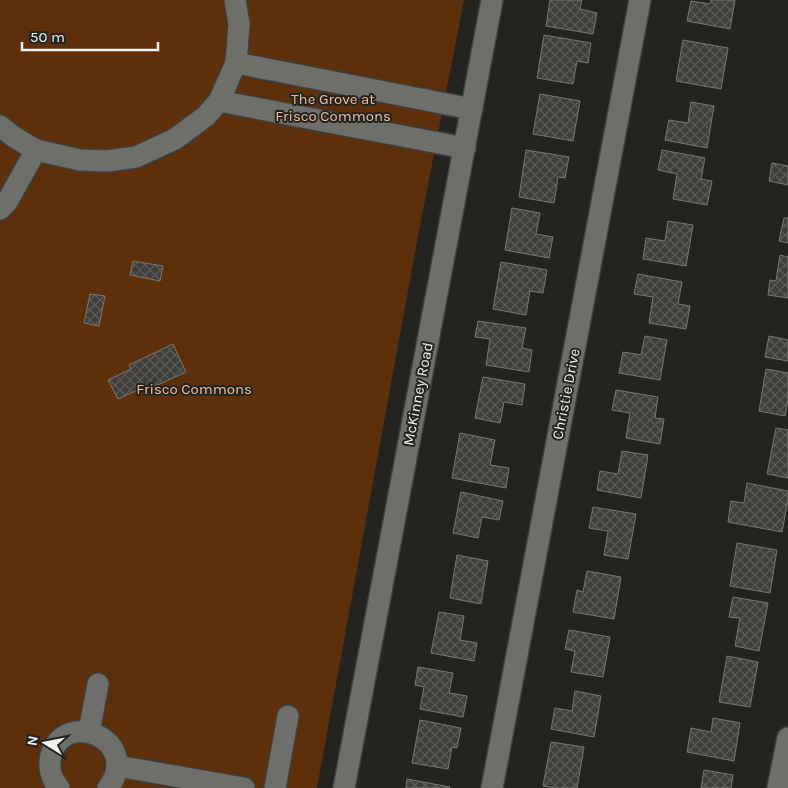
<svg xmlns="http://www.w3.org/2000/svg" width="788" height="788" font-family="Karla,sans-serif">
<defs>
<pattern id="building-cross-hatch" width="8" height="8" patternUnits="userSpaceOnUse" patternTransform="scale(1.25)"><rect width="8" height="8" fill="#403e3a"/><path d="M0 0l8 8M0 8l8-8" fill="none" stroke="#5c5a57"/></pattern>
</defs>
<rect width="100%" height="100%" fill="#232420"/>
<path fill="#5d2f0a" d="M0 0H464L419 231 317 788H0Z"/>
<g fill="url(#building-cross-hatch)" stroke="#797772">
<path d="M550 0H582L580 9 597 13 593 34 546 26Z"/>
<path d="M711 0H735L730 29 687 21 691 1 710 4Z"/>
<path d="M544 35 591 43 588 63 577 61 573 84 537 78Z"/>
<path d="M683 40 728 48 721 89 676 81Z"/>
<path d="M540 94 580 101 573 141 533 134Z"/>
<path d="M691 102 714 106 707 148 665 140 669 120 688 123Z"/>
<path d="M526 150 569 157 565 178 558 177 554 203 519 197Z"/>
<path d="M662 150 705 158 701 179 712 181 707 205 673 199 677 174 658 170Z"/>
<path d="M772 163 788 166V185L769 181Z"/>
<path d="M512 208 540 213 536 234 553 237 549 258 505 250Z"/>
<path d="M784 218H788V243L779 241Z"/>
<path d="M668 221 693 225 686 266 643 259 646 238 665 241Z"/>
<path d="M780 255 788 257V298L768 295 770 280 776 281Z"/>
<path d="M133 261 163 266 160 281 130 275Z"/>
<path d="M501 262 547 270 543 293 530 291 526 315 493 309Z"/>
<path d="M638 274 682 282 678 304 690 306 686 329 649 323 653 297 634 294Z"/>
<path d="M90 294 105 296 99 326 84 323Z"/>
<path d="M478 321 526 328 522 348 532 350 529 372 486 365 490 339 475 337Z"/>
<path d="M645 336 667 340 660 380 619 373 623 352 641 355Z"/>
<path d="M769 336 788 340V361L765 357Z"/>
<path d="M173 344 186 372 142 392 140 389 118 399 108 380 131 369 129 365Z"/>
<path d="M766 369 788 373V399L785 416 759 411Z"/>
<path d="M483 377 525 384 522 405 504 402 500 423 475 418Z"/>
<path d="M616 390 658 397 655 418 664 419 660 444 626 438 630 413 612 410Z"/>
<path d="M776 428 788 430V478L767 474Z"/>
<path d="M460 433 495 440 490 465 509 468 506 488 452 478Z"/>
<path d="M622 451 648 455 641 498 597 490 600 471 618 474Z"/>
<path d="M747 483 788 491V500L782 532 728 522 731 501 744 503Z"/>
<path d="M461 492 503 501 499 520 482 517 478 538 453 533Z"/>
<path d="M593 507 636 514 628 559 604 555 608 531 589 528Z"/>
<path d="M737 543 777 550 770 593 730 586Z"/>
<path d="M457 555 488 561 481 604 450 598Z"/>
<path d="M587 571 621 577 614 619 573 612 577 590 583 592Z"/>
<path d="M733 597 768 603 759 651 735 646 740 618 729 617Z"/>
<path d="M439 612 464 616 460 640 477 643 474 661 431 653Z"/>
<path d="M569 630 610 637 603 677 571 672 575 651 565 649Z"/>
<path d="M727 656 758 662 750 707 719 702Z"/>
<path d="M418 667 453 673 449 693 467 696 463 717 420 709 424 687 415 685Z"/>
<path d="M575 691 601 696 594 737 551 729 555 708 572 711Z"/>
<path d="M713 718 740 723 734 761 687 752 691 728 711 732Z"/>
<path d="M420 720 461 728 457 748 452 747 448 769 412 763Z"/>
<path d="M551 742 584 747 577 788H555L543 786Z"/>
<path d="M704 770 733 775 731 788H701Z"/>
<path d="M407 779 450 787 449 788H406Z"/>
</g>
<g fill="none" stroke-linecap="round" stroke-linejoin="round">
<defs>
<g id="minor">
<path d="M236 63 472 109"/>
<path d="M219 101 465 148"/>
<path d="M0 126 14 137 36 150 80 160 107 161 136 157 175 139 206 116 219 101 236 63 239 24 235 0"/>
<path d="M0 209 7 202 36 150"/>
<path d="M89 732 98 684"/>
<path d="M117 766 244 788"/>
<path d="M59 788C51 779 48 767 51 755 66 706 143 742 108 788"/>
<path d="M275 788 288 716"/>
<path d="M344 788 492 0"/>
<path d="M492 788 640 0"/>
<path d="M778 788 788 738"/>
</g>
</defs>
<use href="#minor" stroke="#3f403d" stroke-width="24"/>
<use href="#minor" stroke="#6e6f6b" stroke-width="21"/>
</g>
<g text-anchor="middle" dominant-baseline="central" stroke-width="4" stroke-linejoin="round" paint-order="stroke">
<g font-size="15" fill="#f4bd9b" stroke="#232420">
<text x="333" y="99">The Grove at<tspan x="333" dy="17">Frisco Commons</tspan></text>
<text x="194" y="389">Frisco Commons</text>
</g>
<g font-size="15" fill="#f2f2f0" stroke="#232420">
<text transform="translate(418 394) rotate(-79)">McKinney Road</text>
<text transform="translate(566 394) rotate(-79)">Christie Drive</text>
</g>
</g>
<g transform="translate(45 743) rotate(280)" stroke="#232420" stroke-width="4" paint-order="stroke">
<path d="M0-4L9 19L0 12L-9 19Z" fill="#f2f2f0"/>
<text y="-8" font-size="14" font-weight="bold" text-anchor="middle" fill="#f2f2f0">N</text>
</g>
<path d="M22 42v8h136v-8" fill="none" stroke="#f2f2f0" stroke-width="2.5"/>
<text x="30" y="42" font-size="15" fill="#f2f2f0" stroke="#232420" stroke-width="4" paint-order="stroke">50 m</text>
</svg>
